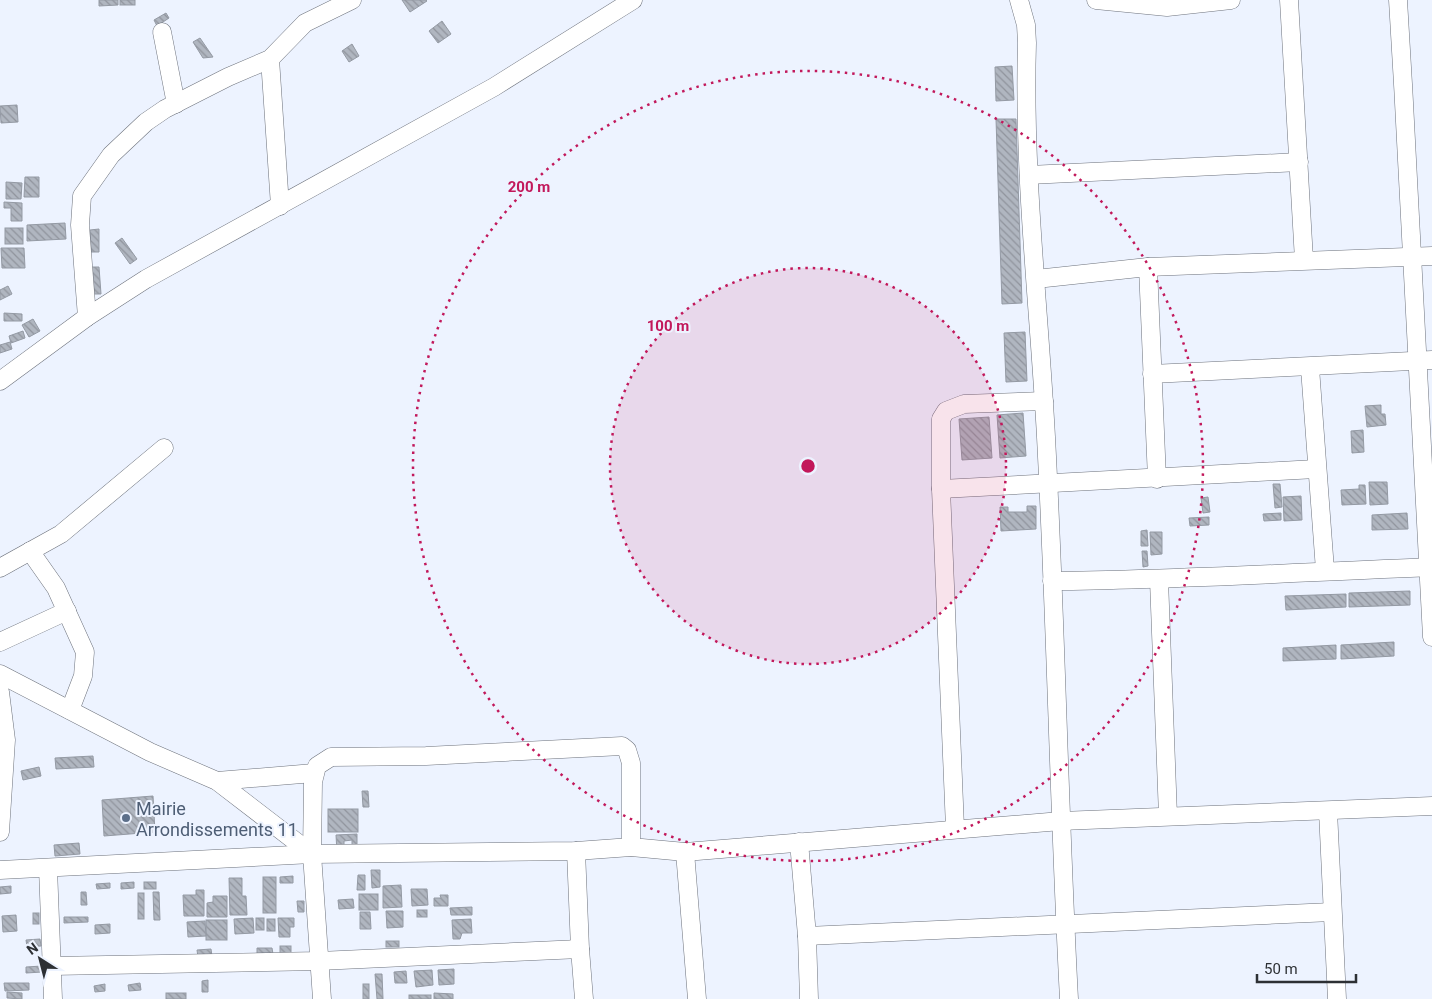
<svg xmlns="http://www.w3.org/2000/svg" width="1432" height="999" font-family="Roboto,sans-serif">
<defs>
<pattern id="building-back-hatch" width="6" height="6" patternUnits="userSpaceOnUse" patternTransform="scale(1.25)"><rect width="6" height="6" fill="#b0b6c0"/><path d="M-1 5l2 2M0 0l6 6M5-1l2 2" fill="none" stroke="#90949d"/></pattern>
</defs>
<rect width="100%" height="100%" fill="#edf3ff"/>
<g fill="url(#building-back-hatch)" stroke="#949aa4">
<path d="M99 0H118V5L99 6Z"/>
<rect x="120" y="0" width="15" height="5"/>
<path d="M402 0H426L427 1 410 12Z"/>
<path d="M166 13 169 18 157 26 154 20Z"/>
<path d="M442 21 451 34 438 43 429 31Z"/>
<path d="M200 38 213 57 203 58 193 42Z"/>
<path d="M352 44 359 56 349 62 342 51Z"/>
<path d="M1012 66 1014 100 996 101 995 67Z"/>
<path d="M17 105 18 122 1 123 0 106Z"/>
<path d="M996 119H1016L1022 303 1002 304Z"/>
<path d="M25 177H39V197H24Z"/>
<path d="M6 182 22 183 21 199H6Z"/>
<path d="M4 202 22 203V221H11V208H4Z"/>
<path d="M65 223 66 239 27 241V225Z"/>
<rect x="5" y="228" width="18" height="16"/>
<path d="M99 229V252H91L90 230Z"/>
<path d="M122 238 137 259 130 264 115 243Z"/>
<path d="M1 248H24L25 268H2Z"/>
<path d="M91 267H99L101 294H92Z"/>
<path d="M8 286 12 294 0 300V290Z"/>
<path d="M4 313 22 314V321H4Z"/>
<path d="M33 319 40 331 29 337 22 325Z"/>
<path d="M23 331 25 338 11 343 9 336Z"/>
<path d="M1025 332 1027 381 1006 382 1004 333Z"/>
<path d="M10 342 12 349 0 353V345Z"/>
<path d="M1381 405V414H1385L1386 425 1367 427 1365 406Z"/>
<path d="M1023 413 1026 456 1000 458 997 415Z"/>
<path d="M989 417 992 458 962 460 959 419Z"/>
<path d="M1363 430 1364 452 1352 453 1351 431Z"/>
<path d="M1369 482H1387L1388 504 1370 505Z"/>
<path d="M1273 484H1280L1282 507 1275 508Z"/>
<path d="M1359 485H1365L1366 504 1342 505 1341 490 1359 489Z"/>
<path d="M1301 496 1302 520 1284 521 1283 497Z"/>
<path d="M1208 497 1210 512 1203 513 1201 498Z"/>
<path d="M1027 506H1036V529L1001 531 1000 507H1008V512H1027Z"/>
<path d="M1281 513V520L1264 521 1263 514Z"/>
<path d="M1407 513 1408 529 1372 530V515Z"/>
<path d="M1209 517V525L1190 526 1189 518Z"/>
<path d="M1147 530 1148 546H1141V531Z"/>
<path d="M1150 532H1162V554L1151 555Z"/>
<path d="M1142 551H1147L1148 566 1143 567Z"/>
<path d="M1410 591V605L1349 607V593Z"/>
<path d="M1346 594V607L1286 610 1285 596Z"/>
<path d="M1394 642V656L1341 659V645Z"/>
<path d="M1336 645V659L1283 661V648Z"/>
<path d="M93 756 94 767 56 769 55 758Z"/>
<path d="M39 767 41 776 23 780 21 771Z"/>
<path d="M362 791H368L369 807H363Z"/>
<path d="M153 796 155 832 104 836 102 800Z"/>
<rect x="328" y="809" width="30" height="23"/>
<path d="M357 834V850H352V840L344 841V851L337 852 336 835Z"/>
<path d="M79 843 80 854 55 856 54 845Z"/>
<path d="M371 870H380V887L372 888Z"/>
<path d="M358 875H365V890H357Z"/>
<path d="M293 876V883H280V877Z"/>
<rect x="263" y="877" width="13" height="36"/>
<path d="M229 878H242V896H246L247 915H230Z"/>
<path d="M134 882V888L121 889V883Z"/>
<rect x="144" y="882" width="12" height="7"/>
<path d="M110 883V888L97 889 96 884Z"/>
<path d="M401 885 402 907 383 908V886Z"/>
<path d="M11 886V893L0 894V887Z"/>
<path d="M411 889H427L428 905 412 906Z"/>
<path d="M196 890H204V916H184L183 895H196Z"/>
<path d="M81 892H86L87 905H81Z"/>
<path d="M153 892H159L160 920H154Z"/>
<rect x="138" y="893" width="6" height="26"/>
<rect x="359" y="894" width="19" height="16"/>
<path d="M440 895H448V906H434V898H441Z"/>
<path d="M213 896H227V917H207V903L213 902Z"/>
<path d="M353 899 354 908 339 909 338 900Z"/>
<path d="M297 901H304V912H298Z"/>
<path d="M472 907V915H451L450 908Z"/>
<rect x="417" y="910" width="10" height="7"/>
<path d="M386 911H403V927L387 928Z"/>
<path d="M360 912H370L371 929H360Z"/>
<rect x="33" y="913" width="6" height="11"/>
<path d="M16 915 17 931 3 932 2 916Z"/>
<path d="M64 917H88V922L64 923Z"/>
<path d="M253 918 254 933 235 934 234 919Z"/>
<rect x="256" y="918" width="8" height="12"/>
<path d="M278 918H294V927H290V937H279Z"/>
<rect x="267" y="919" width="8" height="12"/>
<path d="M471 919 472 933H462L460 939H453L452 920Z"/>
<rect x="206" y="920" width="21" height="20"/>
<path d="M205 921 206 936 188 937 187 922Z"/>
<path d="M110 924V933L95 934V925Z"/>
<path d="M40 939 41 946 27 947 26 940Z"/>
<rect x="386" y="941" width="13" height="6"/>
<rect x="280" y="946" width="11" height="7"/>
<path d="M257 948H272L273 954H257Z"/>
<path d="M211 949 212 956 198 957 197 950Z"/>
<path d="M42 966V972L26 973V967Z"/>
<path d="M454 969V984L439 985 438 970Z"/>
<path d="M432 970 433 985 416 987 414 971Z"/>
<path d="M406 971 407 983H395L394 972Z"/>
<path d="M375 974H382L383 999H377Z"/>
<path d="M208 980V992H202V981Z"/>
<path d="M4 983H29V990L5 991Z"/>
<path d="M140 983 141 990 129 991 128 985Z"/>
<path d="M105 984V991L95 992 94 986Z"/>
<rect x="363" y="984" width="6" height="15"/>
<path d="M7 992 22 993V999L7 998Z"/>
<rect x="166" y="993" width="20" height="6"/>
<path d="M434 993 453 994V999H434Z"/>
<rect x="409" y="995" width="22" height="4"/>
</g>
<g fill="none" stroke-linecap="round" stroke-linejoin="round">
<defs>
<g id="minor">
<path d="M1019 0 1026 25 1027 43C1023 174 1039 306 1046 437 1056 624 1059 812 1069 999"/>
<path d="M1096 0 1167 7 1231 0"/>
<path d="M1289 0 1304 260"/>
<path d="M1398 0C1411 212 1421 424 1432 637"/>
<path d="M162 32 176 104"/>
<path d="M270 59 280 206"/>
<path d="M1029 175 1299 162"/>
<path d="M1148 267 1157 479"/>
<path d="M1036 279 1148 267 1432 256"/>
<path d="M87 317 80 225 82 196 111 155 146 122 165 109 228 77 270 59 305 23 352 0"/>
<path d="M1310 368 1325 570"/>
<path d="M1152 374 1432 360"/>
<path d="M0 381 87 317 146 279 494 87 633 0"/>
<path d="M941 489 1316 469"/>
<path d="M30 551 56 588 85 652 83 676 70 710"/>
<path d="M0 568 61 534 164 448"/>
<path d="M1159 580 1168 816"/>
<path d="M1052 581C1179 580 1305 572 1432 567"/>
<path d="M0 642 67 611"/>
<path d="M0 674 150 752 217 781 312 854"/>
<path d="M0 692 6 740 0 832"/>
<path d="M217 781 314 773"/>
<path d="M1328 811 1337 999"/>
<path d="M955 828 941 489V419L946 411 964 404 1044 401"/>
<path d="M799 842 807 936 809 999"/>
<path d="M576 851 580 949 584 999"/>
<path d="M685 852 697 999"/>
<path d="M48 868 53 999"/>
<path d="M0 870 312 854 576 851 631 847 685 852 1061 821 1432 806"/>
<path d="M807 936 1332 912"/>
<path d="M52 966 319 961 580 949"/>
<path d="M322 999 312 854 313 782 317 766 331 757 426 756 622 746 627 750 631 763V847"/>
</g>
</defs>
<use href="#minor" stroke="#6d727c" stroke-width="19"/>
<use href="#minor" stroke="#fff" stroke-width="18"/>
</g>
<circle cx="808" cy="466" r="198" fill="#c2185b" fill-opacity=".12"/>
<g fill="none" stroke="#c2185b" stroke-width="2.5" stroke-dasharray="2.5 5">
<circle cx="808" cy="466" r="198"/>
<circle cx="808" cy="466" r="395"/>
</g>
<circle fill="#5c6f8a" stroke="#edf3ff" stroke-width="2" cx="126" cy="818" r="5"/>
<g text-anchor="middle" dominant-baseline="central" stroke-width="4" stroke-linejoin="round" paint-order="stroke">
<g font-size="18" fill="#4e5e75" stroke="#edf3ff" text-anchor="start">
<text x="136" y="808">Mairie<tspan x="136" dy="21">Arrondissements 11</tspan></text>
</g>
</g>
<circle cx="808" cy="466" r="8" fill="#c2185b" stroke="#edf3ff" stroke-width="2.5"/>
<g font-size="15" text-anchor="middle" font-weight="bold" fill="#c2185b" stroke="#edf3ff" stroke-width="4" stroke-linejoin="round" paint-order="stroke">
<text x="529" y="192">200 m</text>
<text x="668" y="331">100 m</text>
</g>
<g transform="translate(40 959) rotate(324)" stroke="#edf3ff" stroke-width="4" paint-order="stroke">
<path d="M0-4L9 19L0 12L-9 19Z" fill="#2d3034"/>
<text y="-8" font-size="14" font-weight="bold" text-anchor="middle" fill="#2d3034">N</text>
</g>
<path d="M1257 974v8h99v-8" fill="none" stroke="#2d3034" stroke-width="2.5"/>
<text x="1264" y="974" font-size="15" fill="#2d3034" stroke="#edf3ff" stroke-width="4" paint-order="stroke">50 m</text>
</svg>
